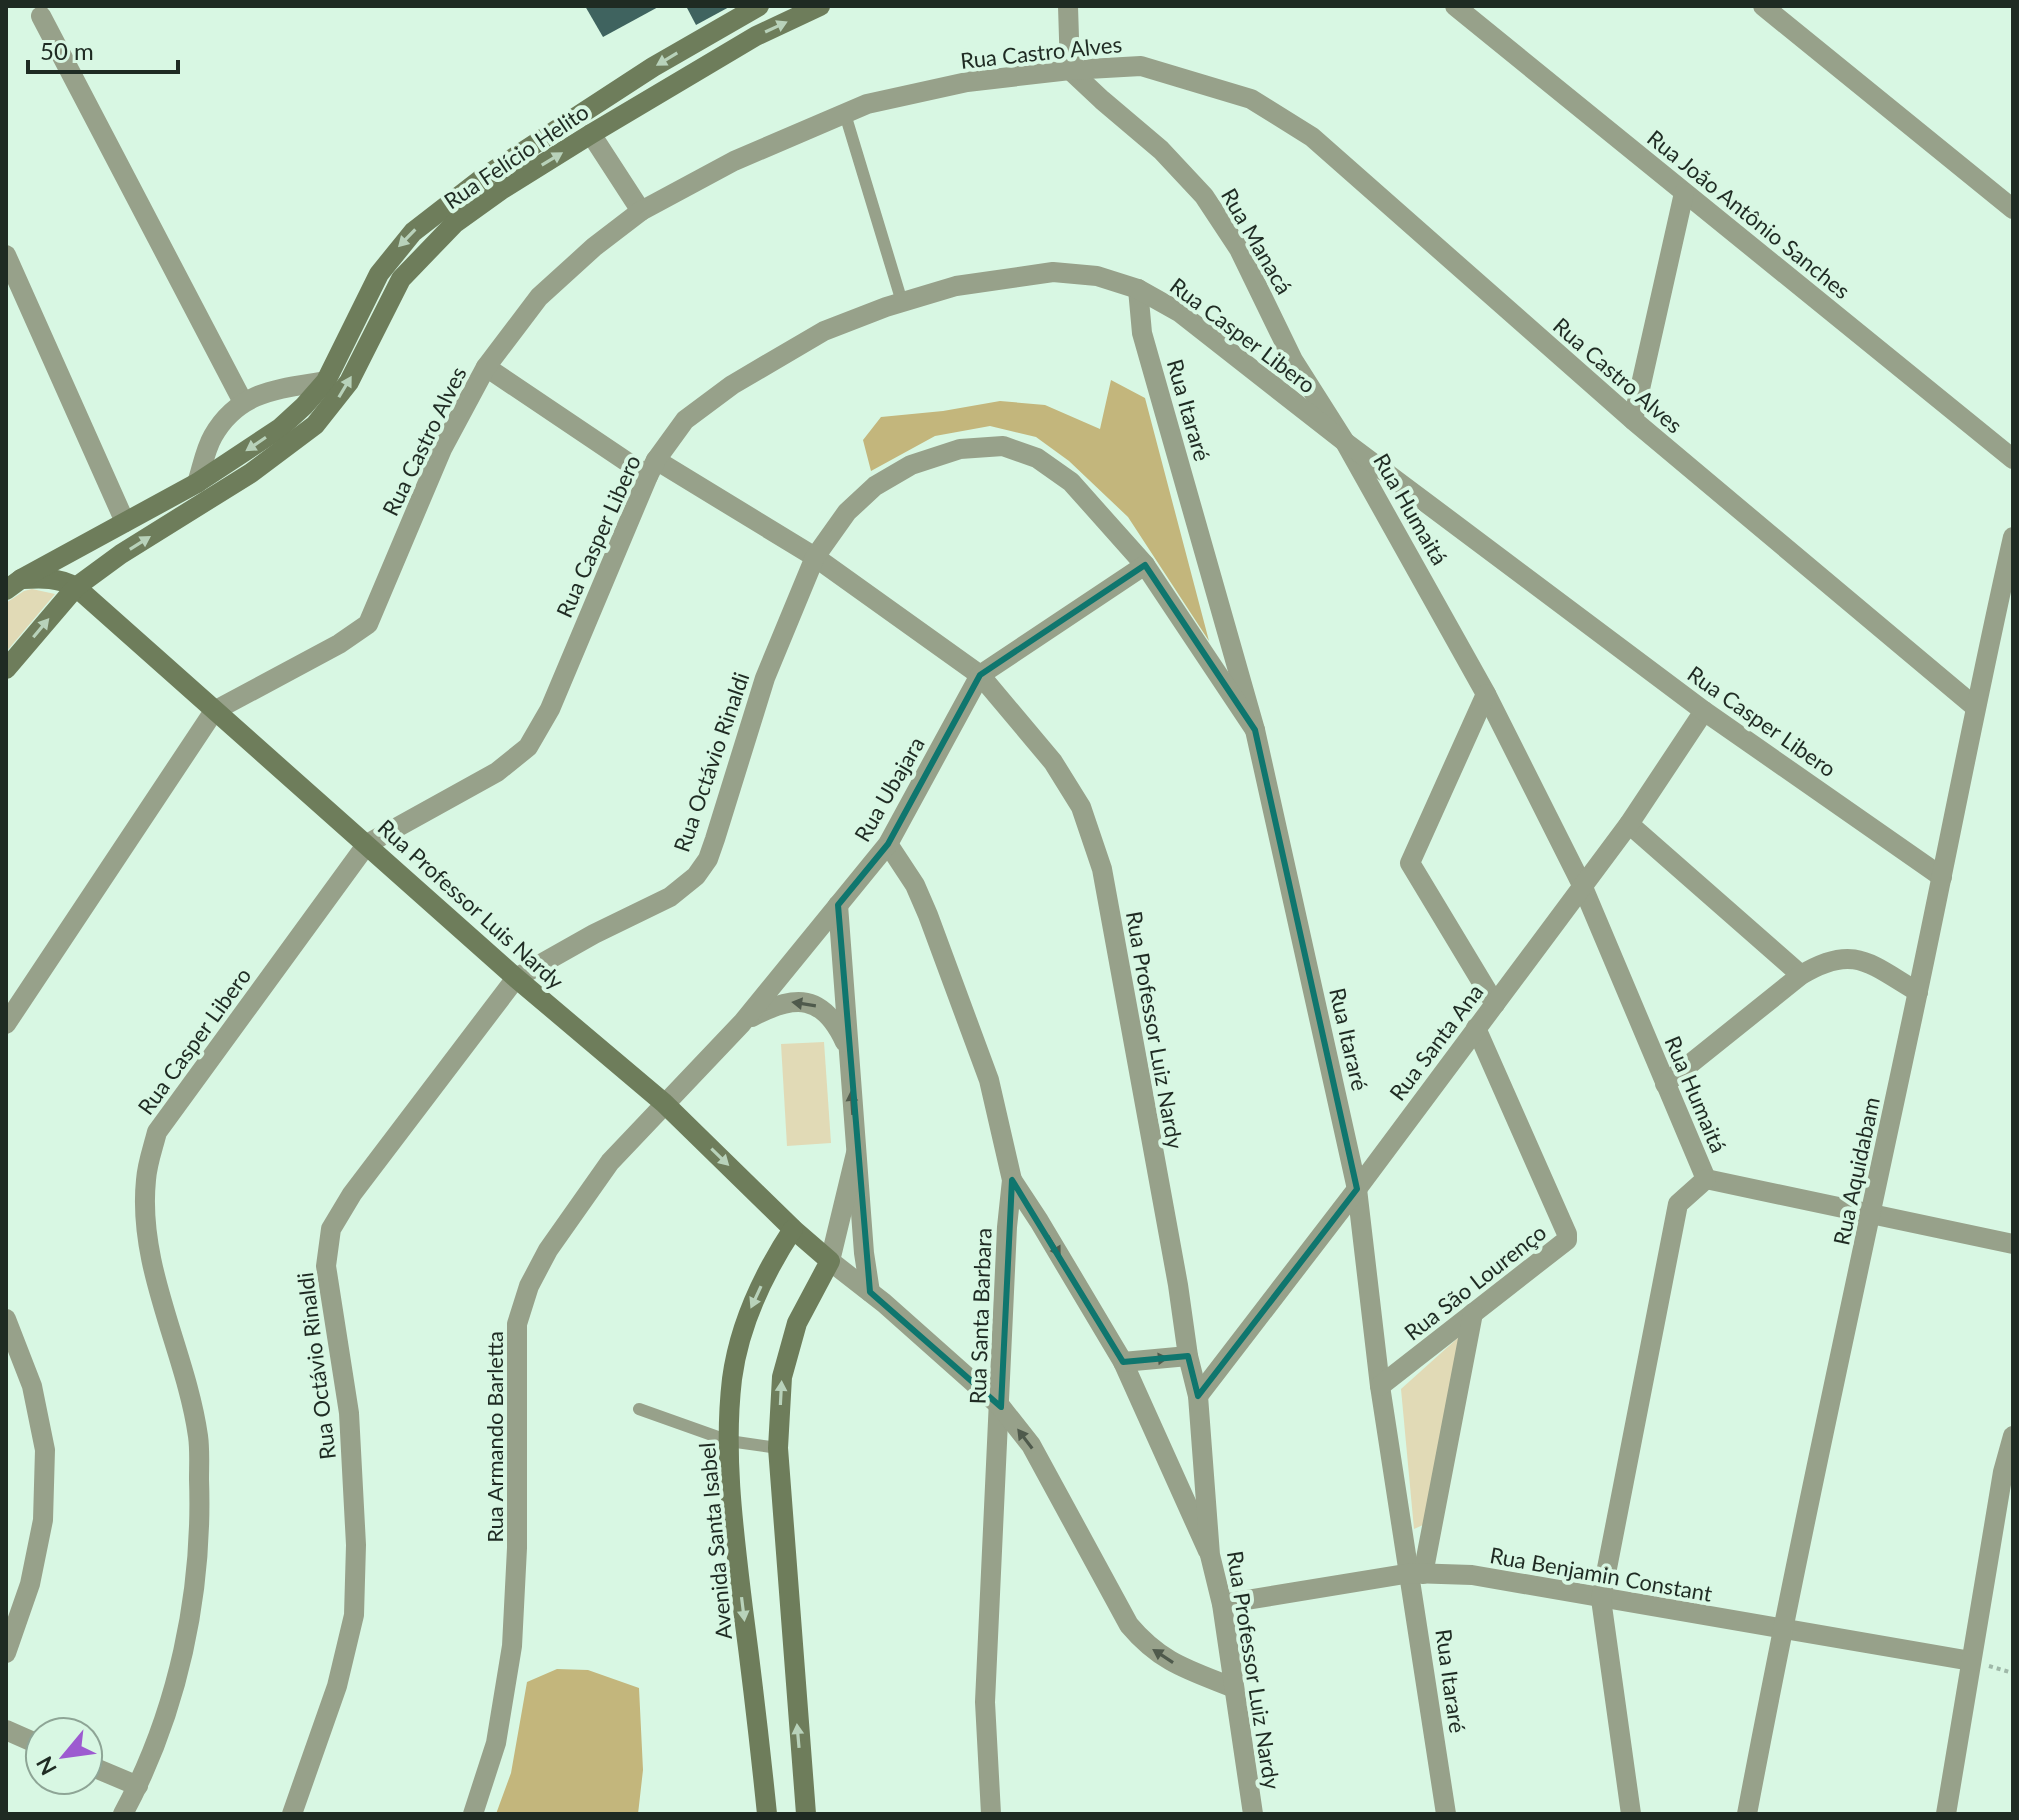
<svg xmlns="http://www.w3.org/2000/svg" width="2019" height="1820" font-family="Lato,sans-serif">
<rect width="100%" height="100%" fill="#d8f7e3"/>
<g fill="#e1dab6">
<path d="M32 589 55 594 6 652V603L24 591Z"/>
<path d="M824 1042 831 1143 787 1146 781 1044Z"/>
<path d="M1460 1336 1423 1525 1414 1529 1401 1389Z"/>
</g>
<g fill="#c3b67c">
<path d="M1111 380 1145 398 1209 641 1128 517 1069 461 1036 437 990 426 935 436 871 471 863 440 881 417 943 411 1000 401 1045 405 1100 429Z"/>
<path d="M557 1669 588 1670 639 1688 643 1770 638 1814H496L511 1773 527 1682Z"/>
</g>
<g fill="#3f635f">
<path d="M585 6H660L603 37Z"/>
<path d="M686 6H731L696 25Z"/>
</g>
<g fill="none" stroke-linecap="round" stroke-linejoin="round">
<path stroke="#9fb8a8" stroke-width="4" stroke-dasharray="4 4" stroke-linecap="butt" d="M1989 1666 2013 1673"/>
<g stroke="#97a18a" stroke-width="12">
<path d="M845 114 902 302"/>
<path d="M639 1409 729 1441 778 1448"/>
</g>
<g stroke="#97a18a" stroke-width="20">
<path d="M1068 6 1070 70 1102 100 1161 150 1204 196 1239 249 1293 360 1345 442 1486 694 1582 885 1706 1179"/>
<path d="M1455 6 2013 459"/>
<path d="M1763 6 2013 209"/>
<path d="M41 16 243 402"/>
<path d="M591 134 641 211"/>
<path d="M6 255 125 522"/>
<path d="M1138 289 1142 333 1255 730 1357 1189 1380 1386 1446 1814"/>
<path d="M486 367 648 476"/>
<path d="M1633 420 1684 193"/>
<path d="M656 460 815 557 980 675"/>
<path d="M197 483C202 468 205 450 213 436 239 390 280 389 326 381"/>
<path d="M1486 694 1410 863 1495 1004"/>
<path d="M1629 824 1801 975"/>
<path d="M888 844 915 885 928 915 989 1080 1012 1180 1007 1227 985 1702 991 1814"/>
<path d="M838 905 864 1253 870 1292"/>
<path d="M752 1017C795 994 823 994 845 1042"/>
<path d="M6 1024 214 711 339 644 368 624 442 449 486 367 539 297 594 247 641 211 734 161 867 104 967 82 1070 70 1141 66 1251 99 1312 137 1633 420 1974 706"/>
<path d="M1665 1084 1801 975C1854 943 1870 964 1918 992"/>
<path d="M856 1153 830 1261 884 1303 1001 1407 1031 1445 1129 1625C1161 1663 1189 1670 1234 1688"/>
<path d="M1706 1179 2013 1244"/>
<path d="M1012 1180 1039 1221 1123 1362 1208 1551"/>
<path d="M6 1319 32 1386 45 1450 43 1520 30 1584 6 1653"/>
<path d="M1123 1362 1188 1356"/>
<path d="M1380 1386 1567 1240V1234L1476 1028"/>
<path d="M1198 1396 1357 1189 1629 824 1704 711"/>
<path d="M1423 1574 1473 1313"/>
<path d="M1222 1604 1411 1573 1472 1575 1971 1661"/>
<path d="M6 1730 40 1745"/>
<path d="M88 1765 138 1786"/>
<path d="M123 1814C178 1712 203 1594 199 1479 199 1465 200 1450 198 1436 186 1351 137 1268 146 1180 147 1164 153 1148 157 1132L367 844 497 772 528 747 550 709 648 476 656 460 685 420 732 385 824 331 886 307 956 286 1053 272 1097 276 1138 289 1179 312 1345 442 1704 711 1942 877"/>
<path d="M292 1814 337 1686 354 1615 356 1545 349 1413 326 1266 331 1229 352 1194 516 978 594 934 670 897 696 876 708 859 715 839 765 678 815 557 847 512 875 486 911 465 960 449 1003 446 1037 458 1071 482 1145 565 1255 730"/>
<path d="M473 1814 496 1743 512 1646 517 1548V1324L529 1286 548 1250 610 1162 742 1023 888 844 980 675 1145 565"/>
<path d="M1631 1814 1601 1599 1678 1204 1706 1179"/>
<path d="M1747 1814C1796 1554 1853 1296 1908 1038 1944 871 1975 704 2013 537"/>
<path d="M1946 1814 2003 1472 2013 1436"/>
</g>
<path stroke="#97a18a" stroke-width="20" d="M980 675 1053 762 1081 807 1102 869 1178 1285 1188 1356 1198 1396 1210 1555 1222 1604 1253 1814"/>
<g stroke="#6e7d5b" stroke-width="20">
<path d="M21 579C42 578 57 577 76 587L516 978 664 1103 793 1229 830 1261 797 1323 782 1377 778 1448 806 1814"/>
<path d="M6 590 21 579 197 483 280 428 304 406 326 381 379 274 413 232 484 177 653 67 759 6"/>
<path d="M6 669 76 587 121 554 251 473 315 425 349 382 401 279 455 223 501 190 591 134 756 36 820 6"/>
<path d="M767 1814C760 1746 752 1677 743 1609 734 1534 723 1455 732 1379 739 1326 764 1273 793 1229"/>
</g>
</g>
<defs><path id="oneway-solid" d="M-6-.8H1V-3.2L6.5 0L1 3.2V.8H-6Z" transform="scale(2)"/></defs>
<g fill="#b8d2ba">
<use href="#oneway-solid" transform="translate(776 27) rotate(-25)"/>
<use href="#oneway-solid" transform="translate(667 59) rotate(149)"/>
<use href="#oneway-solid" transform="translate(552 159) rotate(-31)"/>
<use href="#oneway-solid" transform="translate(407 238) rotate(134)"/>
<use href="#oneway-solid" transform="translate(345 387) rotate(-59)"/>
<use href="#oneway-solid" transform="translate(256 444) rotate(146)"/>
<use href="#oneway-solid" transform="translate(140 543) rotate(-32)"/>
<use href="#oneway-solid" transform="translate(41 628) rotate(-50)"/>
<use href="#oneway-solid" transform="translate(720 1157) rotate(44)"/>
<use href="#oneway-solid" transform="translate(756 1297) rotate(115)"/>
<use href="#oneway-solid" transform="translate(781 1393) rotate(-87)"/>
<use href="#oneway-solid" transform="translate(743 1609) rotate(83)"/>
<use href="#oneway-solid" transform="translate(798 1736) rotate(-95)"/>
</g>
<g fill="#4f5a4c">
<use href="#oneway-solid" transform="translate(804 1004) rotate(-171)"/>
<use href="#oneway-solid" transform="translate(852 1103) rotate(-94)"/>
<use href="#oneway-solid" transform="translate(1054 1246) rotate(59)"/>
<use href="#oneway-solid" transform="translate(1156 1359) rotate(-6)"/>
<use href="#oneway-solid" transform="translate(1025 1439) rotate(-127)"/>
<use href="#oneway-solid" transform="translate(1163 1656) rotate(-147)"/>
</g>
<path fill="none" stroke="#0f766e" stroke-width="6" stroke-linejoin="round" d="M1145 565 1255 730 1357 1189 1198 1396 1188 1356 1123 1362 1012 1180 1001 1407 870 1292 838 905 888 844 980 675Z"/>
<g text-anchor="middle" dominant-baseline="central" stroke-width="8" stroke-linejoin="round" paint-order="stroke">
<g font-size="22" fill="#1f2b23" stroke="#d8f7e3">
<text transform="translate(1041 52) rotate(-6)">Rua Castro Alves</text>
<text transform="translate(516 156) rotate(-34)">Rua Felício Helito</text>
<text transform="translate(1749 214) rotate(39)">Rua João Antônio Sanches</text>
<text transform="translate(1257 241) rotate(60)">Rua Manacá</text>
<text transform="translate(1243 335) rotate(37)">Rua Casper Libero</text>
<text transform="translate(1618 375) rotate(41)">Rua Castro Alves</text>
<text transform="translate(1189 410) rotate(74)">Rua Itararé</text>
<text transform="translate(424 441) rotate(-64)">Rua Castro Alves</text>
<text transform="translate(1411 509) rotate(60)">Rua Humaitá</text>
<text transform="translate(598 536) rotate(-66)">Rua Casper Libero</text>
<text transform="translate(1762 721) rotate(35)">Rua Casper Libero</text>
<text transform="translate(711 762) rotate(-71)">Rua Octávio Rinaldi</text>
<text transform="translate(889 789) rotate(-60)">Rua Ubajara</text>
<text transform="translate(471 904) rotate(42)">Rua Professor Luis Nardy</text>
<text transform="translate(1155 1030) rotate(80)">Rua Professor Luiz Nardy</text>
<text transform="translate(1349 1039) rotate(77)">Rua Itararé</text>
<text transform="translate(194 1041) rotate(-54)">Rua Casper Libero</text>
<text transform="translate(1436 1042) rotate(-53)">Rua Santa Ana</text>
<text transform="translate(1696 1094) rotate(67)">Rua Humaitá</text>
<text transform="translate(1856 1171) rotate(-78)">Rua Aquidabam</text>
<text transform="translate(1475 1282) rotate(-38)">Rua São Lourenço</text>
<text transform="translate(980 1316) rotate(-88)">Rua Santa Barbara</text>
<text transform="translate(316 1366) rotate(-97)">Rua Octávio Rinaldi</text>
<text transform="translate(494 1437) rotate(-90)">Rua Armando Barletta</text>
<text transform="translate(715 1541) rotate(-95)">Avenida Santa Isabel</text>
<text transform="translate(1601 1574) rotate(10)">Rua Benjamin Constant</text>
<text transform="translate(1254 1670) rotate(81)">Rua Professor Luiz Nardy</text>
<text transform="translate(1451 1681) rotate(82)">Rua Itararé</text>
</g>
</g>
<rect width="2019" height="1820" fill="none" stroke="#1f2b23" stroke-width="16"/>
<g transform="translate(64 1756) rotate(241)"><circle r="38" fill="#d8f7e3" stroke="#8ea596" stroke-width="2"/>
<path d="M0-6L14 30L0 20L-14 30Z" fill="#9d5bd0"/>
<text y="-12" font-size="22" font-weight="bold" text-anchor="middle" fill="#1f2b23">N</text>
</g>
<path d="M28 60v12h150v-12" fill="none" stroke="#1f2b23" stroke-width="4"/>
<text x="40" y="60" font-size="24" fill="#1f2b23" stroke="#d8f7e3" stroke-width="6" paint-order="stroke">50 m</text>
</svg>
